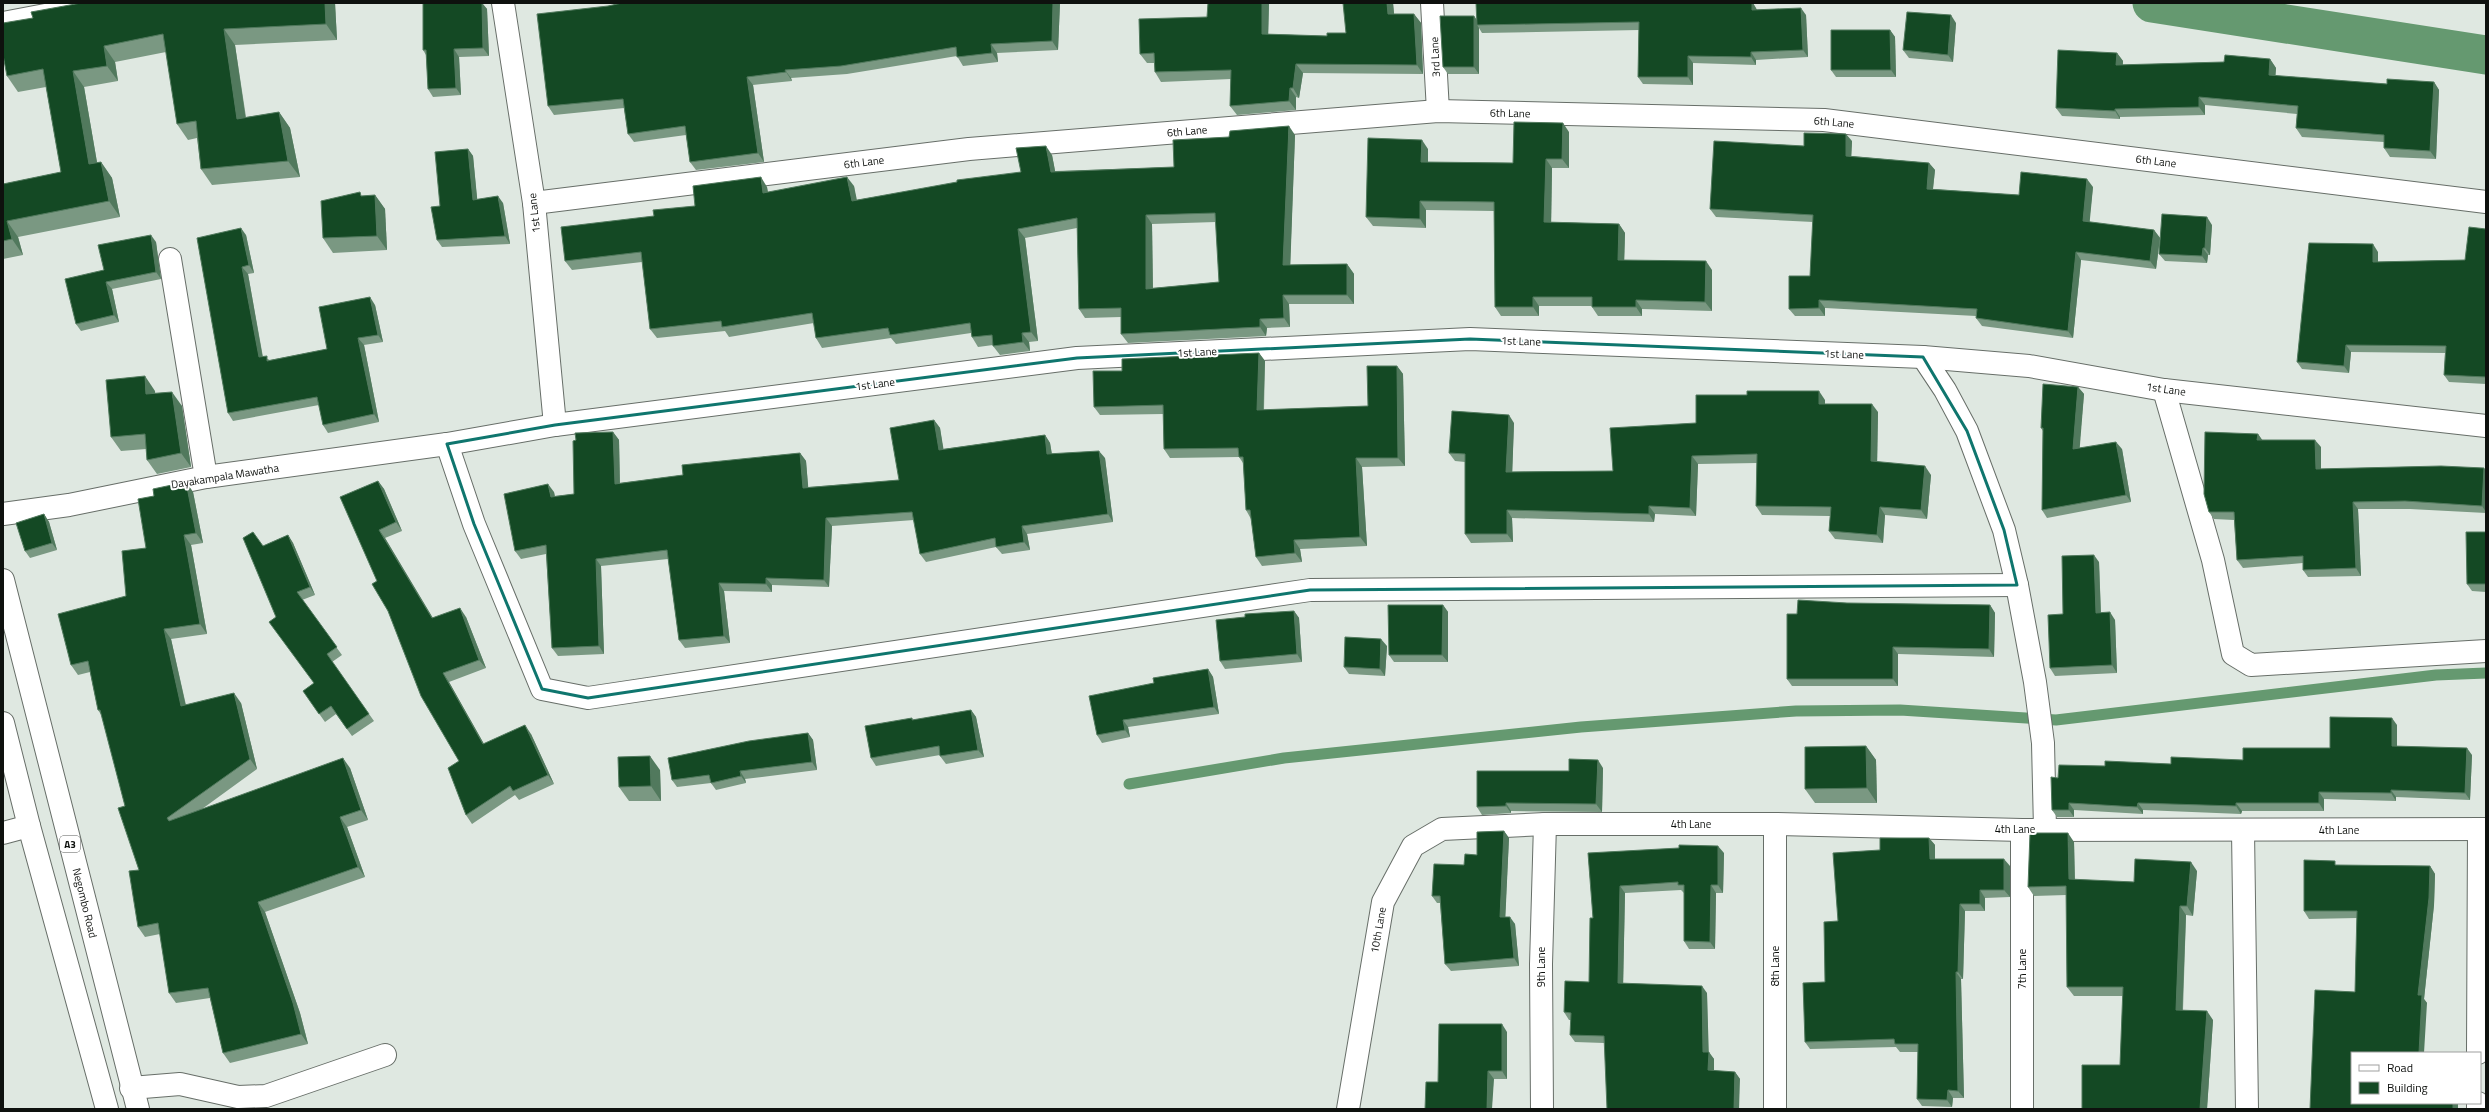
<svg xmlns="http://www.w3.org/2000/svg" width="2489" height="1112" font-family="'Titillium Web',sans-serif">
<rect width="100%" height="100%" fill="#dfe8e1"/>
<g fill="none" stroke-linecap="round" stroke-linejoin="round">
<path stroke="#659970" stroke-width="11" d="M1129 784 1284 758 1581 727 1796 711 1900 710 2056 720 2436 675 2486 673"/>
<path stroke="#659970" stroke-width="39" d="M2152 3 2486 55"/>
<defs>
<g id="minor">
<path d="M503 3 534 203 555 425"/>
<path d="M1432 3 1438 111"/>
<path d="M3 23 109 3"/>
<path d="M534 203 969 149 1438 111 1824 120 2486 202"/>
<path d="M170 259 206 477"/>
<path d="M1923 357 1945 390 1967 431 2004 530 2017 585 2035 682 2043 743 2045 829"/>
<path d="M2164 390 2213 560 2233 654 2251 665 2486 651"/>
<path d="M447 444 474 524 542 689 588 698 1310 590 2017 585"/>
<path d="M3 514 69 505 206 477 447 444 555 425 1077 358 1470 339 1923 357 2029 366 2164 390 2486 426"/>
<path d="M1775 824V1109"/>
<path d="M2022 830V1109"/>
<path d="M2243 831 2247 1109"/>
<path d="M3 833 29 826"/>
<path d="M2478 1053 2479 830"/>
<path d="M131 1088 180 1084 238 1097 266 1096 385 1055"/>
<path d="M2478 1103V1109"/>
<path d="M1348 1109 1383 902 1413 846 1442 829 1545 824H1775L2022 830 2486 829"/>
<path d="M1542 1109 1541 964 1545 824"/>
</g>
<g id="highway">
<path d="M3 580 138 1109"/>
<path d="M3 723 29 826 107 1109"/>
</g>
</defs>
<use href="#minor" stroke="#676e68" stroke-width="24"/>
<use href="#highway" stroke="#676e68" stroke-width="24"/>
<use href="#minor" stroke="#fff" stroke-width="22"/>
<use href="#highway" stroke="#fff" stroke-width="22"/>
</g>
<g fill="#7a9882" fill-rule="evenodd">
<path d="M335 3 337 40 235 45 246 117 279 112 290 128 300 177 212 185 201 169 197 138 188 140 177 124 166 52 115 62 118 81 84 87 97 162H101L112 178 120 217 18 237 23 255 3 259V184L61 172 46 87 18 92 7 76 33 18Z"/>
<path d="M423 3H482L487 9 489 56 459 57 461 95 433 97 428 89 426 55 423 50Z"/>
<path d="M622 3H1060L1058 50 997 53 998 62 963 66 957 56 847 74 791 78 792 81 753 85 764 162 696 170 690 162 686 135 634 142 628 134 624 108 554 115 548 106 608 6Z"/>
<path d="M1208 3H1269L1268 34 1327 36 1346 33 1393 3 1394 14H1414L1421 23 1423 74 1303 73 1299 98 1296 97V110L1237 115 1230 106 1231 79 1161 82 1155 72 1154 63H1147L1140 54 1207 17Z"/>
<path d="M1476 3H1753L1757 10 1806 15 1808 57 1756 60V65L1693 63V85L1643 84 1638 77 1639 30 1482 33 1479 28V74H1448L1443 67 1474 16 1477 20Z"/>
<path d="M1956 23 1953 62 1909 58 1903 50Z"/>
<path d="M1890 30 1895 37 1896 77H1836L1831 70Z"/>
<path d="M2117 53 2123 61V65L2224 62 2270 59 2276 68 2275 76 2387 84 2434 82 2439 90 2436 159 2390 157 2384 148V142L2302 137 2296 128 2297 114 2205 105V115L2120 117V119L2062 116 2056 108Z"/>
<path d="M1569 132V168H1552L1551 222 1619 224 1625 233 1624 260 1712 270V311L1642 309V316H1598L1592 307V306H1539V316H1501L1495 307 1494 211 1426 210V228L1373 226 1366 217 1428 149V162L1513 163Z"/>
<path d="M1295 135 1290 265 1347 264 1354 274V304H1289L1290 327 1267 328 1266 336 1128 343 1121 334V317L1085 318 1079 309 1077 228 1025 238 1038 341 1029 342 1030 351 1000 355 993 346V345L978 347 972 337 971 333 896 344 891 338 822 348 816 338 814 323 729 337 725 331 657 338 650 329 642 262 572 270 565 261 654 216 695 206 767 187 768 192 854 186 856 200 1021 172 1052 155 1055 171 1174 167ZM1216 222 1219 282 1153 288 1152 224Z"/>
<path d="M1852 141 1851 156 1929 163 1935 170 1933 189 2019 195 2093 187 2089 222 2154 230 2160 238 2156 269 2081 260 2073 338 1982 326 1976 318V316L1825 308V316H1795L1789 309 1810 276 1813 222 1716 217 1710 209 1804 146Z"/>
<path d="M468 149 473 156 477 199 503 203 510 244 442 247 437 240 440 206Z"/>
<path d="M375 195 385 209 387 250 333 253 323 238Z"/>
<path d="M2212 225 2210 255H2208L2207 263 2165 261 2159 254Z"/>
<path d="M2486 229V384L2449 382 2444 375 2445 353 2351 352 2349 373 2302 369 2297 362 2378 252V262L2465 260Z"/>
<path d="M246 235 254 273 248 274 263 357 270 360 327 349 375 305 383 342 364 345 379 422 328 433 323 425 319 405 233 421 228 413 197 238Z"/>
<path d="M156 242 161 279 112 289 119 322 81 331 76 324 104 270Z"/>
<path d="M1259 353 1265 361 1264 410 1368 406 1397 366 1403 374 1405 466 1362 467 1367 546 1300 549 1302 562 1262 566 1256 557 1251 519 1246 510 1243 463 1239 457 1170 458 1164 449 1163 414 1100 415 1094 407Z"/>
<path d="M2078 387 2084 394 2079 448 2122 449 2131 502 2047 518 2042 510 2043 431 2041 428Z"/>
<path d="M155 391V393L182 406 191 467 157 474 147 460 146 449 121 451 111 437Z"/>
<path d="M1825 400V404L1878 412 1877 462 1931 475 1927 519 1885 515 1883 543 1835 539 1829 531 1830 516 1762 515 1756 506 1757 463 1698 464 1696 516 1655 514 1654 522 1512 518 1513 542 1471 543 1465 534V462L1455 461 1449 453 1514 423 1512 472 1613 471 1696 423Z"/>
<path d="M934 420 940 428 943 449 1045 435 1050 443 1052 454 1105 458 1113 522 1027 534 1030 550 1002 554 996 547 926 562 920 554 914 520 832 526 829 587 772 585V592L724 591 730 643 685 648 679 640 668 559 601 566 604 654 558 656 552 648 546 554 521 559 515 551 554 492 555 496 574 494 613 432 619 440 620 483 683 475 800 453 806 461 808 487 899 480Z"/>
<path d="M2258 434 2262 440 2321 447V469L2486 471V513L2410 509H2358L2361 576 2308 577 2303 570V563L2243 568 2237 560 2234 520 2214 519 2209 512Z"/>
<path d="M378 481 384 489 402 531 385 538 433 618 466 617 486 668 449 682 484 744 531 734 554 784 519 800 515 795 472 824 466 815 459 761 377 581Z"/>
<path d="M186 482 193 492 203 543 191 545 207 634 171 639 186 705 241 703 257 769 202 809 350 768 368 820 347 827 365 877 265 912 300 1013 308 1044 230 1063 223 1053 210 998 176 1003 169 993 160 934 145 937 138 927 139 870 125 806 102 716 98 710 90 672 78 675 71 665 126 596 146 548Z"/>
<path d="M44 514 49 522 57 550 30 558 25 551Z"/>
<path d="M2486 532V592L2472 591 2467 584Z"/>
<path d="M288 535 293 543 315 595 302 600 342 655 332 662 374 721 352 736 336 714 325 722 303 691 314 684 263 546Z"/>
<path d="M2099 562 2101 613 2115 620 2117 673 2055 676 2050 668 2063 614Z"/>
<path d="M1847 603 1990 605 1995 613 1994 657 1898 654V686H1792L1787 679 1797 614Z"/>
<path d="M1443 605 1448 612V662H1394L1389 655Z"/>
<path d="M1294 611 1299 618 1302 662 1225 669 1220 661Z"/>
<path d="M1387 646 1385 676 1349 674 1344 667Z"/>
<path d="M1208 669 1213 677 1219 714 1128 727 1130 737 1102 743 1097 735 1154 683Z"/>
<path d="M971 710 976 717 984 757 946 764 940 756V755L876 766 871 758 912 718 913 720Z"/>
<path d="M2397 725V746L2472 755 2470 800 2396 797V801L2324 799V811H2242L2241 814 2143 810V814L2074 810V817H2057L2052 810 2058 778 2105 766 2171 764 2243 760 2330 748Z"/>
<path d="M808 733 813 740 817 770 745 779 746 783 716 790 711 783 677 787 672 780Z"/>
<path d="M1866 746 1876 760 1877 803H1815L1805 789Z"/>
<path d="M1603 768 1602 812 1511 811V813L1482 815 1477 807 1569 771Z"/>
<path d="M660 770 661 801H629L619 787Z"/>
<path d="M1504 831 1509 838 1505 917 1515 924 1519 966 1451 971 1445 964 1440 903H1437L1432 896 1464 865 1477 855Z"/>
<path d="M1929 838 1935 845V859L2010 866V897L1985 898V911H1965L1963 979H1961L1964 1098H1953L1952 1107 1922 1106 1917 1099 1918 1052H1900L1896 1047 1810 1049 1805 1042 1825 982 1880 850Z"/>
<path d="M2074 842 2075 880 2134 882 2197 871 2193 916 2186 915 2183 1010 2213 1020 2207 1109H2082L2120 1065 2123 996H2074L2067 987 2066 895 2034 896 2028 887Z"/>
<path d="M1588 853H1724L1723 893H1716L1715 949H1689L1684 941V893L1681 890 1625 893 1623 983 1707 993 1708 1052 1714 1059V1071L1735 1072 1740 1079 1604 1043 1575 1042 1570 1035 1571 1020H1569L1564 1012 1589 982 1593 918Z"/>
<path d="M2338 865 2430 866 2435 874 2434 905 2424 999 2427 1003 2310 1109 2355 992 2357 918 2309 919 2304 911Z"/>
<path d="M1507 1032V1079H1494L1438 1082Z"/>
</g>
<g fill="#51795d">
<path d="M325 3H335L337 40 326 24Z"/>
<path d="M482 3 487 9 489 56 483 48Z"/>
<path d="M1053 3H1060L1058 50 1052 41Z"/>
<path d="M1262 3H1269L1268 43 1262 34Z"/>
<path d="M1387 3H1393L1395 23 1388 14Z"/>
<path d="M1752 3H1753L1757 10H1752Z"/>
<path d="M1801 8 1806 15 1808 57 1803 50Z"/>
<path d="M1414 14 1421 23 1423 74 1417 65Z"/>
<path d="M1951 15 1956 23 1953 62 1948 55Z"/>
<path d="M1474 16 1479 24 1477 25 1479 28V74L1474 67Z"/>
<path d="M224 29 235 45 248 135 237 119Z"/>
<path d="M1890 30 1895 37 1896 77 1891 70Z"/>
<path d="M991 44 997 53 998 62 992 53Z"/>
<path d="M104 46 115 62 118 81 107 66Z"/>
<path d="M454 49 459 57 461 95 456 88Z"/>
<path d="M1751 52 1756 60V65L1751 57Z"/>
<path d="M2117 53 2123 61 2122 73 2116 65Z"/>
<path d="M1688 56 1693 63V85L1688 77Z"/>
<path d="M2270 59 2276 68 2275 84 2269 75Z"/>
<path d="M1296 64 1303 73 1299 98 1293 88Z"/>
<path d="M785 70 791 78 792 81 786 72Z"/>
<path d="M73 71 84 87 100 180 89 164Z"/>
<path d="M747 77 753 85 764 162 758 153Z"/>
<path d="M2434 82 2439 90 2436 159 2430 151Z"/>
<path d="M1290 88 1296 97V110L1289 101Z"/>
<path d="M2199 97 2205 105V115L2199 107Z"/>
<path d="M2115 109 2120 117V119L2115 111Z"/>
<path d="M279 112 290 128 300 177 288 161Z"/>
<path d="M1563 123 1569 132V168L1562 159Z"/>
<path d="M1289 126 1295 135 1290 274 1283 265Z"/>
<path d="M1846 134 1852 141 1851 164 1846 156Z"/>
<path d="M1422 140 1428 149V171L1421 162Z"/>
<path d="M1046 146 1052 155 1057 181 1051 172Z"/>
<path d="M468 149 473 156 478 207 473 200Z"/>
<path d="M1546 159 1552 168 1551 231 1544 222Z"/>
<path d="M101 162 112 178 120 217 109 201Z"/>
<path d="M1929 163 1935 170 1932 197 1927 189Z"/>
<path d="M761 177 767 187 769 202 763 193Z"/>
<path d="M847 177 854 186 859 210 852 201Z"/>
<path d="M2087 179 2093 187 2089 229 2083 221Z"/>
<path d="M375 195 385 209 387 250 377 236Z"/>
<path d="M498 196 503 203 510 244 505 236Z"/>
<path d="M1420 201 1426 210V228L1420 219Z"/>
<path d="M1146 215 1152 224 1153 298 1146 289Z"/>
<path d="M2207 217 2212 225 2210 255 2205 248Z"/>
<path d="M7 221 18 237 23 255 12 239Z"/>
<path d="M1619 224 1625 233 1624 269 1618 260Z"/>
<path d="M241 228 246 235 254 273 249 265Z"/>
<path d="M1018 229 1025 238 1038 341 1031 332Z"/>
<path d="M2154 230 2160 238 2156 269 2150 261Z"/>
<path d="M151 235 156 242 161 279 156 272Z"/>
<path d="M2373 244 2378 252V270L2373 262Z"/>
<path d="M2203 248 2208 255 2207 263 2202 256Z"/>
<path d="M2076 252 2081 260 2073 338 2068 331Z"/>
<path d="M1706 261 1712 270V311L1705 302Z"/>
<path d="M1347 264 1354 274V304L1347 295Z"/>
<path d="M242 267 248 274 264 365 259 357Z"/>
<path d="M106 282 112 289 119 322 114 315Z"/>
<path d="M1283 295 1289 304 1290 327 1284 318Z"/>
<path d="M370 297 375 305 383 342 378 335Z"/>
<path d="M1533 297 1539 306V316L1533 307Z"/>
<path d="M1636 300 1642 309V316L1636 307Z"/>
<path d="M1819 300 1825 308V316L1819 308Z"/>
<path d="M1260 319 1267 328 1266 336 1260 327Z"/>
<path d="M1022 333 1029 342 1030 351 1023 342Z"/>
<path d="M358 338 364 345 379 422 374 414Z"/>
<path d="M2346 345 2351 352 2349 373 2344 366Z"/>
<path d="M1259 353 1265 361 1263 419 1257 410Z"/>
<path d="M1397 366 1403 374 1405 466 1398 458Z"/>
<path d="M145 376 155 391 156 409 146 394Z"/>
<path d="M2078 387 2084 394 2079 457 2073 449Z"/>
<path d="M1819 391 1825 400V412L1819 404Z"/>
<path d="M172 392 182 406 191 467 181 453Z"/>
<path d="M1872 404 1878 412 1877 470 1871 461Z"/>
<path d="M1509 415 1514 423 1512 480 1506 472Z"/>
<path d="M934 420 940 428 945 458 939 450Z"/>
<path d="M613 432 619 440 620 492 615 484Z"/>
<path d="M2258 434 2263 441 2257 440Z"/>
<path d="M1045 435 1050 443 1053 462 1047 454Z"/>
<path d="M2315 440 2321 447V476L2316 469Z"/>
<path d="M2116 442 2122 449 2131 502 2126 495Z"/>
<path d="M1099 451 1105 458 1113 522 1108 514Z"/>
<path d="M800 453 806 461 809 496 803 488Z"/>
<path d="M1692 456 1698 464 1696 516 1690 508Z"/>
<path d="M1356 458 1362 467 1367 546 1360 537Z"/>
<path d="M1925 466 1931 475 1927 519 1921 510Z"/>
<path d="M2484 468 2486 471V512L2482 506Z"/>
<path d="M378 481 384 489 402 531 396 522Z"/>
<path d="M186 482 193 492 203 543 196 533Z"/>
<path d="M548 484 554 492 556 505 551 497Z"/>
<path d="M2353 502 2358 509 2361 576 2356 568Z"/>
<path d="M1649 506 1655 514 1654 522 1649 514Z"/>
<path d="M1880 507 1885 515 1883 543 1877 535Z"/>
<path d="M1507 510 1512 518 1513 542 1507 534Z"/>
<path d="M44 514 49 522 57 550 52 543Z"/>
<path d="M826 518 832 526 829 587 824 580Z"/>
<path d="M1022 526 1027 534 1030 550 1024 542Z"/>
<path d="M379 530 385 538 438 627 432 618Z"/>
<path d="M184 535 191 545 207 634 200 624Z"/>
<path d="M288 535 293 543 315 595 310 587Z"/>
<path d="M1294 540 1300 549 1302 562 1295 553Z"/>
<path d="M2094 555 2099 562 2101 620 2096 613Z"/>
<path d="M596 559 601 566 604 654 599 646Z"/>
<path d="M766 578 772 585V592L766 584Z"/>
<path d="M719 583 724 591 730 643 724 636Z"/>
<path d="M1443 605 1448 612V662L1442 655Z"/>
<path d="M1990 605 1995 613 1994 657 1989 649Z"/>
<path d="M460 608 466 617 486 668 479 660Z"/>
<path d="M1294 611 1299 618 1302 662 1297 654Z"/>
<path d="M2110 612 2115 620 2117 673 2112 665Z"/>
<path d="M164 629 171 639 188 716 181 706Z"/>
<path d="M1381 639 1387 646 1385 676 1380 669Z"/>
<path d="M1893 647 1898 654V686L1893 679Z"/>
<path d="M1208 669 1213 677 1219 714 1214 707Z"/>
<path d="M443 673 449 682 489 753 483 744Z"/>
<path d="M234 693 241 703 257 769 250 759Z"/>
<path d="M971 710 976 717 984 757 978 750Z"/>
<path d="M2392 718 2397 725V753L2392 746Z"/>
<path d="M1123 720 1128 727 1130 737 1125 730Z"/>
<path d="M525 725 531 734 554 784 548 775Z"/>
<path d="M808 733 813 740 817 770 812 762Z"/>
<path d="M1866 746 1876 760 1877 803 1867 788Z"/>
<path d="M2467 748 2472 755 2470 800 2465 793Z"/>
<path d="M650 756 660 770 661 801 651 786Z"/>
<path d="M343 758 350 768 368 820 361 810Z"/>
<path d="M1598 760 1603 768 1602 812 1596 804Z"/>
<path d="M740 771 745 779 746 783 741 776Z"/>
<path d="M2391 790 2396 797V801L2391 793Z"/>
<path d="M2319 792 2324 799V811L2319 803Z"/>
<path d="M1506 803 1511 811V813L1506 806Z"/>
<path d="M2069 803 2074 810V817L2069 810Z"/>
<path d="M2138 803 2143 810V814L2137 807Z"/>
<path d="M2236 803 2242 811 2241 814 2236 806Z"/>
<path d="M340 817 347 827 365 877 358 867Z"/>
<path d="M1504 831 1509 838 1505 925 1500 917Z"/>
<path d="M2068 833 2074 842 2075 889 2069 879Z"/>
<path d="M1929 838 1935 845V866L1930 859Z"/>
<path d="M1718 846 1724 853 1723 893 1718 885Z"/>
<path d="M2004 859 2010 866V897L2004 890Z"/>
<path d="M2191 862 2197 871 2193 916 2187 906Z"/>
<path d="M2430 866 2435 874 2434 905 2424 999 2427 1003 2424 1053H2419L2418 995Z"/>
<path d="M1711 885 1716 893 1715 949 1710 942Z"/>
<path d="M1620 886 1625 893 1623 991 1618 983Z"/>
<path d="M1980 890 1985 898V911L1980 904Z"/>
<path d="M258 902 265 912 300 1013 308 1044 301 1034Z"/>
<path d="M1960 904 1965 911 1963 979 1958 972Z"/>
<path d="M2180 906 2186 915 2182 1019 2176 1010Z"/>
<path d="M1510 917 1515 924 1519 966 1514 958Z"/>
<path d="M1956 972 1961 979 1964 1098 1958 1091Z"/>
<path d="M1702 986 1707 993 1709 1059 1703 1052Z"/>
<path d="M2207 1011 2213 1020 2207 1109H2200Z"/>
<path d="M1502 1024 1507 1032V1079L1502 1071Z"/>
<path d="M1709 1052 1714 1059V1078L1708 1070Z"/>
<path d="M1488 1071 1494 1079 1492 1109H1487Z"/>
<path d="M1735 1072 1740 1079 1739 1109H1734Z"/>
<path d="M1948 1090 1953 1098 1952 1107 1947 1100Z"/>
<rect x="2453" y="1103" width="5" height="6"/>
</g>
<g fill="#144924" stroke="#51795d" fill-rule="evenodd">
<path d="M81 3H325L326 24 224 29 237 119 279 112 288 161 201 169 196 121 177 124 163 34 104 46 107 66 73 71 89 164 101 162 109 201 7 221 12 239 3 241V184L61 172 43 69 7 76 3 55V23L33 18 31 12Z"/>
<path d="M423 3H482L483 48 454 49 456 88 428 89 426 50H423Z"/>
<path d="M622 3H1053L1052 41 991 44 992 53 957 57 956 47 841 66 785 70 786 72 747 77 758 153 690 162 685 126 628 134 623 99 548 106 537 14 608 6Z"/>
<path d="M1208 3H1262V34L1327 36V33H1346L1343 3H1387L1388 14H1414L1417 65 1296 64 1293 88H1290L1289 101 1230 106 1231 70 1155 72 1154 53 1140 54 1139 19 1207 17Z"/>
<path d="M1476 3H1752V10L1801 8 1803 50 1751 52V57L1688 56V77H1638L1639 22 1477 25Z"/>
<path d="M1907 12 1951 15 1948 55 1903 50Z"/>
<path d="M1440 16H1474V67H1443Z"/>
<path d="M1831 30H1890L1891 70H1831Z"/>
<path d="M2058 50 2117 53 2116 65 2224 62 2225 55 2270 59 2269 75 2387 84V79L2434 82 2430 151 2384 148V135L2296 128 2298 106 2199 97V107L2115 109V111L2056 108Z"/>
<path d="M1514 122 1563 123 1562 159H1546L1544 222 1619 224 1618 260 1706 261 1705 302 1636 300V307H1592V297H1533V307H1495L1494 202 1420 201V219L1366 217 1368 138 1422 140 1421 162 1513 163Z"/>
<path d="M1289 126 1283 265 1347 264V295H1283L1284 318 1260 319V327L1121 334V308L1079 309 1077 218 1018 229 1031 332 1022 333 1023 342 993 346 992 335 972 337 970 323 890 335 888 328 816 338 812 313 722 327 721 321 650 329 641 252 565 261 561 227 654 216 653 210 695 206 693 186 761 177 763 193 847 177 852 201 957 182V180L1021 172 1016 148 1046 146 1051 172 1174 167 1173 140 1229 137 1230 131ZM1215 213 1219 282 1146 289V215Z"/>
<path d="M1804 133 1846 134V156L1929 163 1927 189 2019 195 2021 172 2087 179 2083 221 2154 230 2150 261 2076 252 2068 331 1976 318 1977 309 1819 300V308L1789 309V276H1810L1813 215 1710 209 1714 141 1804 146Z"/>
<path d="M468 149 473 200 498 196 505 236 437 240 431 207 440 206 435 152Z"/>
<path d="M360 192 361 196 375 195 377 236 323 238 321 201Z"/>
<path d="M2162 214 2207 217 2205 248H2203L2202 256 2159 254Z"/>
<path d="M2469 227 2486 229V377L2444 375 2446 346 2346 345 2344 366 2297 362 2309 243 2373 244V262L2465 260Z"/>
<path d="M241 228 249 265 242 267 259 357 267 356V361L327 349 319 307 370 297 378 335 358 338 374 414 323 425 317 397 228 413 197 238Z"/>
<path d="M151 235 156 272 106 282 114 315 76 324 65 279 104 270 98 245Z"/>
<path d="M1259 353 1257 410 1368 406 1367 366H1397L1398 458H1356L1360 537 1294 540 1295 553 1256 557 1250 510H1246L1243 457H1239L1238 448 1164 449 1163 405 1094 407 1093 371H1122V359Z"/>
<path d="M145 376 146 394 172 392 181 453 147 460 145 434 111 437 106 380Z"/>
<path d="M2043 384 2078 387 2073 449 2116 442 2126 495 2042 510 2043 428H2041Z"/>
<path d="M1747 391H1819V404H1872L1871 461 1925 466 1921 510 1880 507 1877 535 1829 531 1831 507 1756 506 1757 454 1692 456 1690 508 1649 506V514L1507 510V534H1465V454L1449 453 1452 411 1509 415 1506 472 1613 471 1610 428 1696 423V395H1747Z"/>
<path d="M934 420 939 450 1045 435 1047 454 1099 451 1108 514 1022 526 1024 542 996 547 995 538 920 554 912 512 826 518 824 580 766 578V584L719 583 724 636 679 640 667 550 596 559 599 646 552 648 546 545 515 551 504 494 548 484 551 497 574 494 573 441 576 440 575 433 613 432 615 484 683 475 682 465 800 453 803 488 899 480 890 428Z"/>
<path d="M2205 432 2258 434 2257 440H2315L2316 469 2441 466 2484 468 2482 506 2405 501 2353 502 2356 568 2303 570V556L2237 560 2234 512H2209L2204 494Z"/>
<path d="M378 481 396 522 379 530 432 618 460 608 479 660 443 673 483 744 525 725 548 775 513 791 510 786 466 815 448 768 459 761 421 696 388 611 372 584 377 581 340 497Z"/>
<path d="M186 482 196 533 184 535 200 624 164 629 181 706 234 693 250 759 167 818 169 821 343 758 361 810 340 817 358 867 258 902 293 1003 301 1034 223 1053 208 988 169 993 158 923 138 927 129 871 139 870 118 808 125 806 100 710H98L88 661 71 665 58 614 126 596 122 551 146 548 138 499 154 496 153 489Z"/>
<path d="M44 514 52 543 25 551 16 523Z"/>
<path d="M253 532 263 546 288 535 310 587 297 592 337 647 327 654 369 714 347 729 331 706 319 714 303 691 314 683 269 622 276 617 243 538Z"/>
<path d="M2466 532H2486V584H2467Z"/>
<path d="M2094 555 2096 613 2110 612 2112 665 2050 668 2048 615 2063 614 2062 556Z"/>
<path d="M1798 600 1847 603 1990 605 1989 649 1893 647V679H1787V614H1797Z"/>
<path d="M1388 605H1443L1442 655H1389Z"/>
<path d="M1294 611 1297 654 1220 661 1216 620 1245 617V614Z"/>
<path d="M1345 637 1381 639 1380 669 1344 667Z"/>
<path d="M1208 669 1214 707 1123 720 1125 730 1097 735 1089 696 1154 683 1153 678Z"/>
<path d="M971 710 978 750 940 756 939 746 871 758 865 726 912 718V720Z"/>
<path d="M2330 717 2392 718V746L2467 748 2465 793 2391 790V793L2319 792V803H2236V806L2138 803 2137 807 2069 803V810H2052L2051 777 2058 778 2059 765 2105 766V761L2171 764V757L2243 760V748H2330Z"/>
<path d="M808 733 812 762 740 771 741 776 711 783 709 775 672 780 668 758 749 741Z"/>
<path d="M1866 746 1867 788 1805 789V747Z"/>
<path d="M650 756 651 786 619 787 618 757Z"/>
<path d="M1569 759 1598 760 1596 804 1506 803V806L1477 807V771H1569Z"/>
<path d="M1504 831 1500 917H1510L1514 958 1445 964 1440 896H1432L1434 864 1464 865 1465 854 1477 855V832Z"/>
<path d="M2030 833H2068L2069 879 2134 882 2135 859 2191 862 2187 906H2180L2176 1010 2207 1011 2200 1109H2082V1065H2120L2123 987H2067L2066 886 2028 887Z"/>
<path d="M1880 838H1929L1930 859H2004V890H1980V904H1960L1958 972H1956L1958 1091 1948 1090 1947 1100 1917 1099 1918 1044H1895L1894 1039 1805 1042 1803 983 1825 982 1824 922 1838 921 1833 853 1880 850Z"/>
<path d="M1679 845 1718 846V885H1711L1710 942 1684 941V885H1678V882L1620 886 1618 983 1702 986 1703 1052H1709L1708 1070 1735 1072 1734 1109H1607L1604 1036 1570 1035 1571 1013 1564 1012 1565 981 1589 982 1590 918H1593L1588 853 1679 848Z"/>
<path d="M2304 860 2335 861V865L2430 866 2429 898 2418 995H2422L2419 1053H2352V1103H2453V1109H2310L2315 990 2355 992 2357 911H2304Z"/>
<path d="M1439 1024H1502V1071H1488L1487 1109H1425L1426 1082H1438Z"/>
</g>
<path fill="none" stroke="#0f766e" stroke-width="3" stroke-linejoin="round" d="M1470 339 1923 357 1967 431 2004 530 2017 585 1310 590 588 698 542 689 474 524 447 444 555 425 1077 358Z"/>
<g text-anchor="middle" dominant-baseline="central" stroke-width="4" stroke-linejoin="round" paint-order="stroke">
<rect fill="#fff" stroke="#565856" stroke-width="1" x="60" y="836" width="20" height="16" rx="3"/>
<g font-size="10" font-weight="bold" fill="#0e110e">
<text x="70" y="844">A3</text>
</g>
<g font-size="11" fill="#0e110e" stroke="#fff">
<text transform="translate(1435 57) rotate(-93)">3rd Lane</text>
<text transform="translate(1510 113) rotate(1)">6th Lane</text>
<text transform="translate(1834 122) rotate(5)">6th Lane</text>
<text transform="translate(1187 131) rotate(-5)">6th Lane</text>
<text transform="translate(2156 161) rotate(7)">6th Lane</text>
<text transform="translate(864 162) rotate(-7)">6th Lane</text>
<text transform="translate(534 213) rotate(-96)">1st Lane</text>
<text transform="translate(1521 341) rotate(2)">1st Lane</text>
<text transform="translate(1197 352) rotate(-3)">1st Lane</text>
<text transform="translate(1844 354) rotate(2)">1st Lane</text>
<text transform="translate(875 384) rotate(-7)">1st Lane</text>
<text transform="translate(2166 389) rotate(8)">1st Lane</text>
<text transform="translate(225 476) rotate(-9)">Dayakampala Mawatha</text>
<text x="1691" y="824">4th Lane</text>
<text x="2015" y="829">4th Lane</text>
<text x="2339" y="830">4th Lane</text>
<text transform="translate(85 903) rotate(76)">Negombo Road</text>
<text transform="translate(1378 930) rotate(-80)">10th Lane</text>
<text transform="translate(1775 966) rotate(-90)">8th Lane</text>
<text transform="translate(1541 967) rotate(-90)">9th Lane</text>
<text transform="translate(2022 969) rotate(-90)">7th Lane</text>
</g>
</g>
<rect width="2489" height="1112" fill="none" stroke="#0e110e" stroke-width="8"/>
<rect x="2351" y="1052" width="130" height="52" fill="#ffffff" stroke="#9fa09f"/>
<rect x="2359" y="1065" width="20" height="6" fill="#ffffff" stroke="#9fa09f"/>
<text x="2387" y="1072" font-size="12" fill="#0e110e">Road</text>
<rect x="2359" y="1082" width="20" height="12" fill="#144924" stroke="#9fa09f"/>
<text x="2387" y="1092" font-size="12" fill="#0e110e">Building</text>
</svg>
